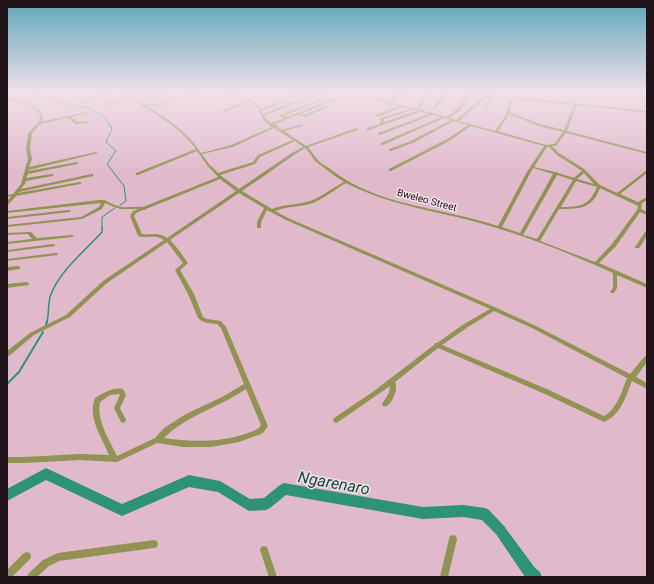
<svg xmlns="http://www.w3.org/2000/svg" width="654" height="584" font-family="Roboto,sans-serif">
<rect width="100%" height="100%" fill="#e0b9cb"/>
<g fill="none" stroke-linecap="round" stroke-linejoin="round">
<g stroke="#2e9274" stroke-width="1">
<path d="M32 93C42 97 52 101 62 103 84 108 101 106 112 129L106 142 116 151 107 164 124 186 126 201 120 205"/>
<path d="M102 228V217L115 208"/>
</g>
<path stroke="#2e9274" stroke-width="1.5" d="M47 322C49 314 48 305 50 297 58 272 85 251 102 232V227"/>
<g stroke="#2e9274" stroke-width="2">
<path d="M46 325 47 321"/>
<path d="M7 384 19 372 43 332"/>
</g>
<path fill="#2e9274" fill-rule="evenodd" d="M46 468 122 504 189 475 220 481 250 499 264 498 280 485 284 483 423 507 463 505 485 508 489 510 504 526 535 568 540 572 542 577H525L496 534 482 520 463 517 423 519 286 495 270 508 266 510 249 511 218 492 189 487 122 516 46 480 7 501V489Z"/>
<g fill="#919253" fill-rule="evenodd">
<path d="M106 93H111L83 103 81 102Z"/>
<path d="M122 93H126L129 96 136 93H141L131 97 138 101 164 93H170L140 102C151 109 180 97 193 93H198L160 105 146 106C168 118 187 132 201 153L231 145 272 127 264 121 258 108 250 102 225 112H223V110L248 101 227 93C237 93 255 100 261 109L300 93H304L262 111 263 114 316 93H321L264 116 266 119 271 123 284 118 280 117V115L324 97V94L329 93V95H327V98L284 116 287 117 337 97H339V99L300 114 304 115 325 106H327V108L305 117 297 115 273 125H277V127L282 130 303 124V126L284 131 306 146 356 128H358V130L308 147C312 151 314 156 317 159 320 163 325 165 329 168 377 207 442 207 498 226L527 172 544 146 471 126 451 140 391 171H389V169L449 138 468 125 454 121 413 143 391 151H389V149L411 141 451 120 444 118 383 145H381V143L441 117 432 115 380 135H378V133L429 114 418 111 417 113 369 130H367V128L380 124 381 118 410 109 403 107 377 117H375V115L400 106 374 100V98L388 101 400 93H403L391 102 417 109 427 93H430L419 109 447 117 459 107 468 93H477L503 98 543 100 647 111V113L577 105 567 131 647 152V154L566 133 556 146H552L559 153 584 169 600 185 617 193 647 170V173L620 194 638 202 647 197V200L641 204 642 205 641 209 647 212V215L640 212 616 246 599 263 647 284V288L617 275V288L614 293H610V292L613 288V273C573 255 531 238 490 226 441 211 392 207 346 183 335 189 325 198 313 203 301 207 287 206 275 211L288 218 490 305 536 326 630 374 645 356H647V362L636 377 647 383V389L632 381C626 396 621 415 604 422L545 394 438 348 395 382C396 385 396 385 396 388 396 393 391 405 386 406 385 407 384 406 383 406L382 404 389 393 390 386 338 422 336 423 334 422 333 420 334 418 374 391 434 345 435 343H437L464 324 490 309 286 220 267 210 261 222V228H257V222L264 208 239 193 170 240 178 249 188 263 180 270 194 294 203 317 207 319 221 321 226 327 268 426 263 433 261 434 239 442 211 447H183L157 443 117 462 80 460 24 463H7V457H24L80 454 109 455C102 437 87 418 95 398 104 393 113 387 123 389L126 395 120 408 126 420 125 422 123 423 121 422 114 408 120 395 119 394 110 395 100 402C96 420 109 439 117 456L155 438 164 428 186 414 222 397 244 384 221 328 217 324C210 323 204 324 198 318L188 294 175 270 183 263 167 242 107 283 70 317 34 335 9 356H7V351L30 333 66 315 103 281 164 240C154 234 149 239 138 236L130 216 133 211 139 209H121L114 207 105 203 102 209 82 219 7 227V225L81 217 99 207 101 203 7 213V211L99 200H105L106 201C111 203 116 206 122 207 129 208 136 206 143 207L218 177 207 165 197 151 138 175H136V173L196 149C178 126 153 112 129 98L105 106 103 105 127 96ZM471 94 484 96 456 120 450 118 461 109ZM487 97 490 98 484 107 487 111 488 110 486 107 493 98 510 100 507 111 506 112V115L495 131 459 121ZM513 100 543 102 574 105 564 130 540 124 509 112ZM413 110H416L415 111 384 122V119ZM509 114 538 126 563 132 554 144 546 145 498 131ZM274 128 293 140 258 155 253 162 218 173 209 164 202 154 233 147ZM295 141 303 147 292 153 239 189 220 175 255 164 260 157ZM547 147H549L557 155 582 171 574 178 558 173 557 172H555L534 167ZM305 148 310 154 315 161 335 176 344 182C332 188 322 197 310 201 298 205 284 204 272 209L242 191 294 155ZM533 168 553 174 520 233 502 227ZM584 173 594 184 577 179ZM557 175 573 180 537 239 523 235ZM220 179 236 191 167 238C156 231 152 236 142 234L134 216 136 213 143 210H145L146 209ZM576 181 597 187C589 206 580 207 561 207ZM600 188 638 206 637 210 612 244 595 262 540 241 559 209C580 209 592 209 600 188ZM494 311 532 328 627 378C622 391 617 409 604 416L549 390 442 345 468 327ZM246 389 261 425C258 430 253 431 248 433 220 443 192 442 164 438 187 415 220 407 246 389Z"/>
<path d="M150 93H155L138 99 137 98Z"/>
<path d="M445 93H448L435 109H433V107Z"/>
<path d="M7 99C21 99 36 103 43 116L41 122 86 112 87 113 71 117 77 122 87 121V123H86L75 124 68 118 40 124 32 133 30 149 32 159 29 167 96 152 98 153 29 170 28 171 77 162 79 163 77 164 28 174 26 178 52 174 54 175 52 176 26 181 25 184 21 189 92 174H93V176L19 192 18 193 80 182 82 183 80 184 16 196 8 205H7V201L11 196 7 197V195L13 194 21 184 28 159 26 149 28 133 38 123 41 116C34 104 19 101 7 101Z"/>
<path d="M69 210 71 211 70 212 7 219V217Z"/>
<path d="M29 232H31L37 238 72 235 74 236 72 237 7 244V242L32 239 28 234 7 235V233Z"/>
<path d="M645 232H647V236L639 248H635V247Z"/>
<path d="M53 244 55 245V246L7 252V250Z"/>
<path d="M56 253 58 254V255L7 261V259Z"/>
<path d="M18 266 20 267V269L7 271V267Z"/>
<path d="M27 282 29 284V285L7 288V284Z"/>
<path d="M453 535 456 536 457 539 448 577H440L449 539 450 536Z"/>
<path d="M154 540 157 541 158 544 157 547 154 548 59 561 49 566 37 577H27L28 574 43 560 58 553Z"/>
<path d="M264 546 267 547 277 577H269L260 550 261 547Z"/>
<path d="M27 552 30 553 31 556 30 559 12 577H7V570L24 553Z"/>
</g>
</g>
<linearGradient id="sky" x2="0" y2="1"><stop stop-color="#5da6ba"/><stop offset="0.53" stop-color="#f1e0e8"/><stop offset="1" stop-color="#f1e0e8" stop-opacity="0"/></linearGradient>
<rect width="654" height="175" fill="url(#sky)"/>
<g text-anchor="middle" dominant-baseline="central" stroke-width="3" stroke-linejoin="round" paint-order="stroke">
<g font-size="10" fill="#201319" stroke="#f4e0e9">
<text transform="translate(427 200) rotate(15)">Bweleo Street</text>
</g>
<g font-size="16" font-style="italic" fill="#114938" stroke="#f4e0e9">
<text transform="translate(334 483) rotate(10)">Ngarenaro</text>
</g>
</g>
<rect width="654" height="584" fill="none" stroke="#201319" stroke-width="16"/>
</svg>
